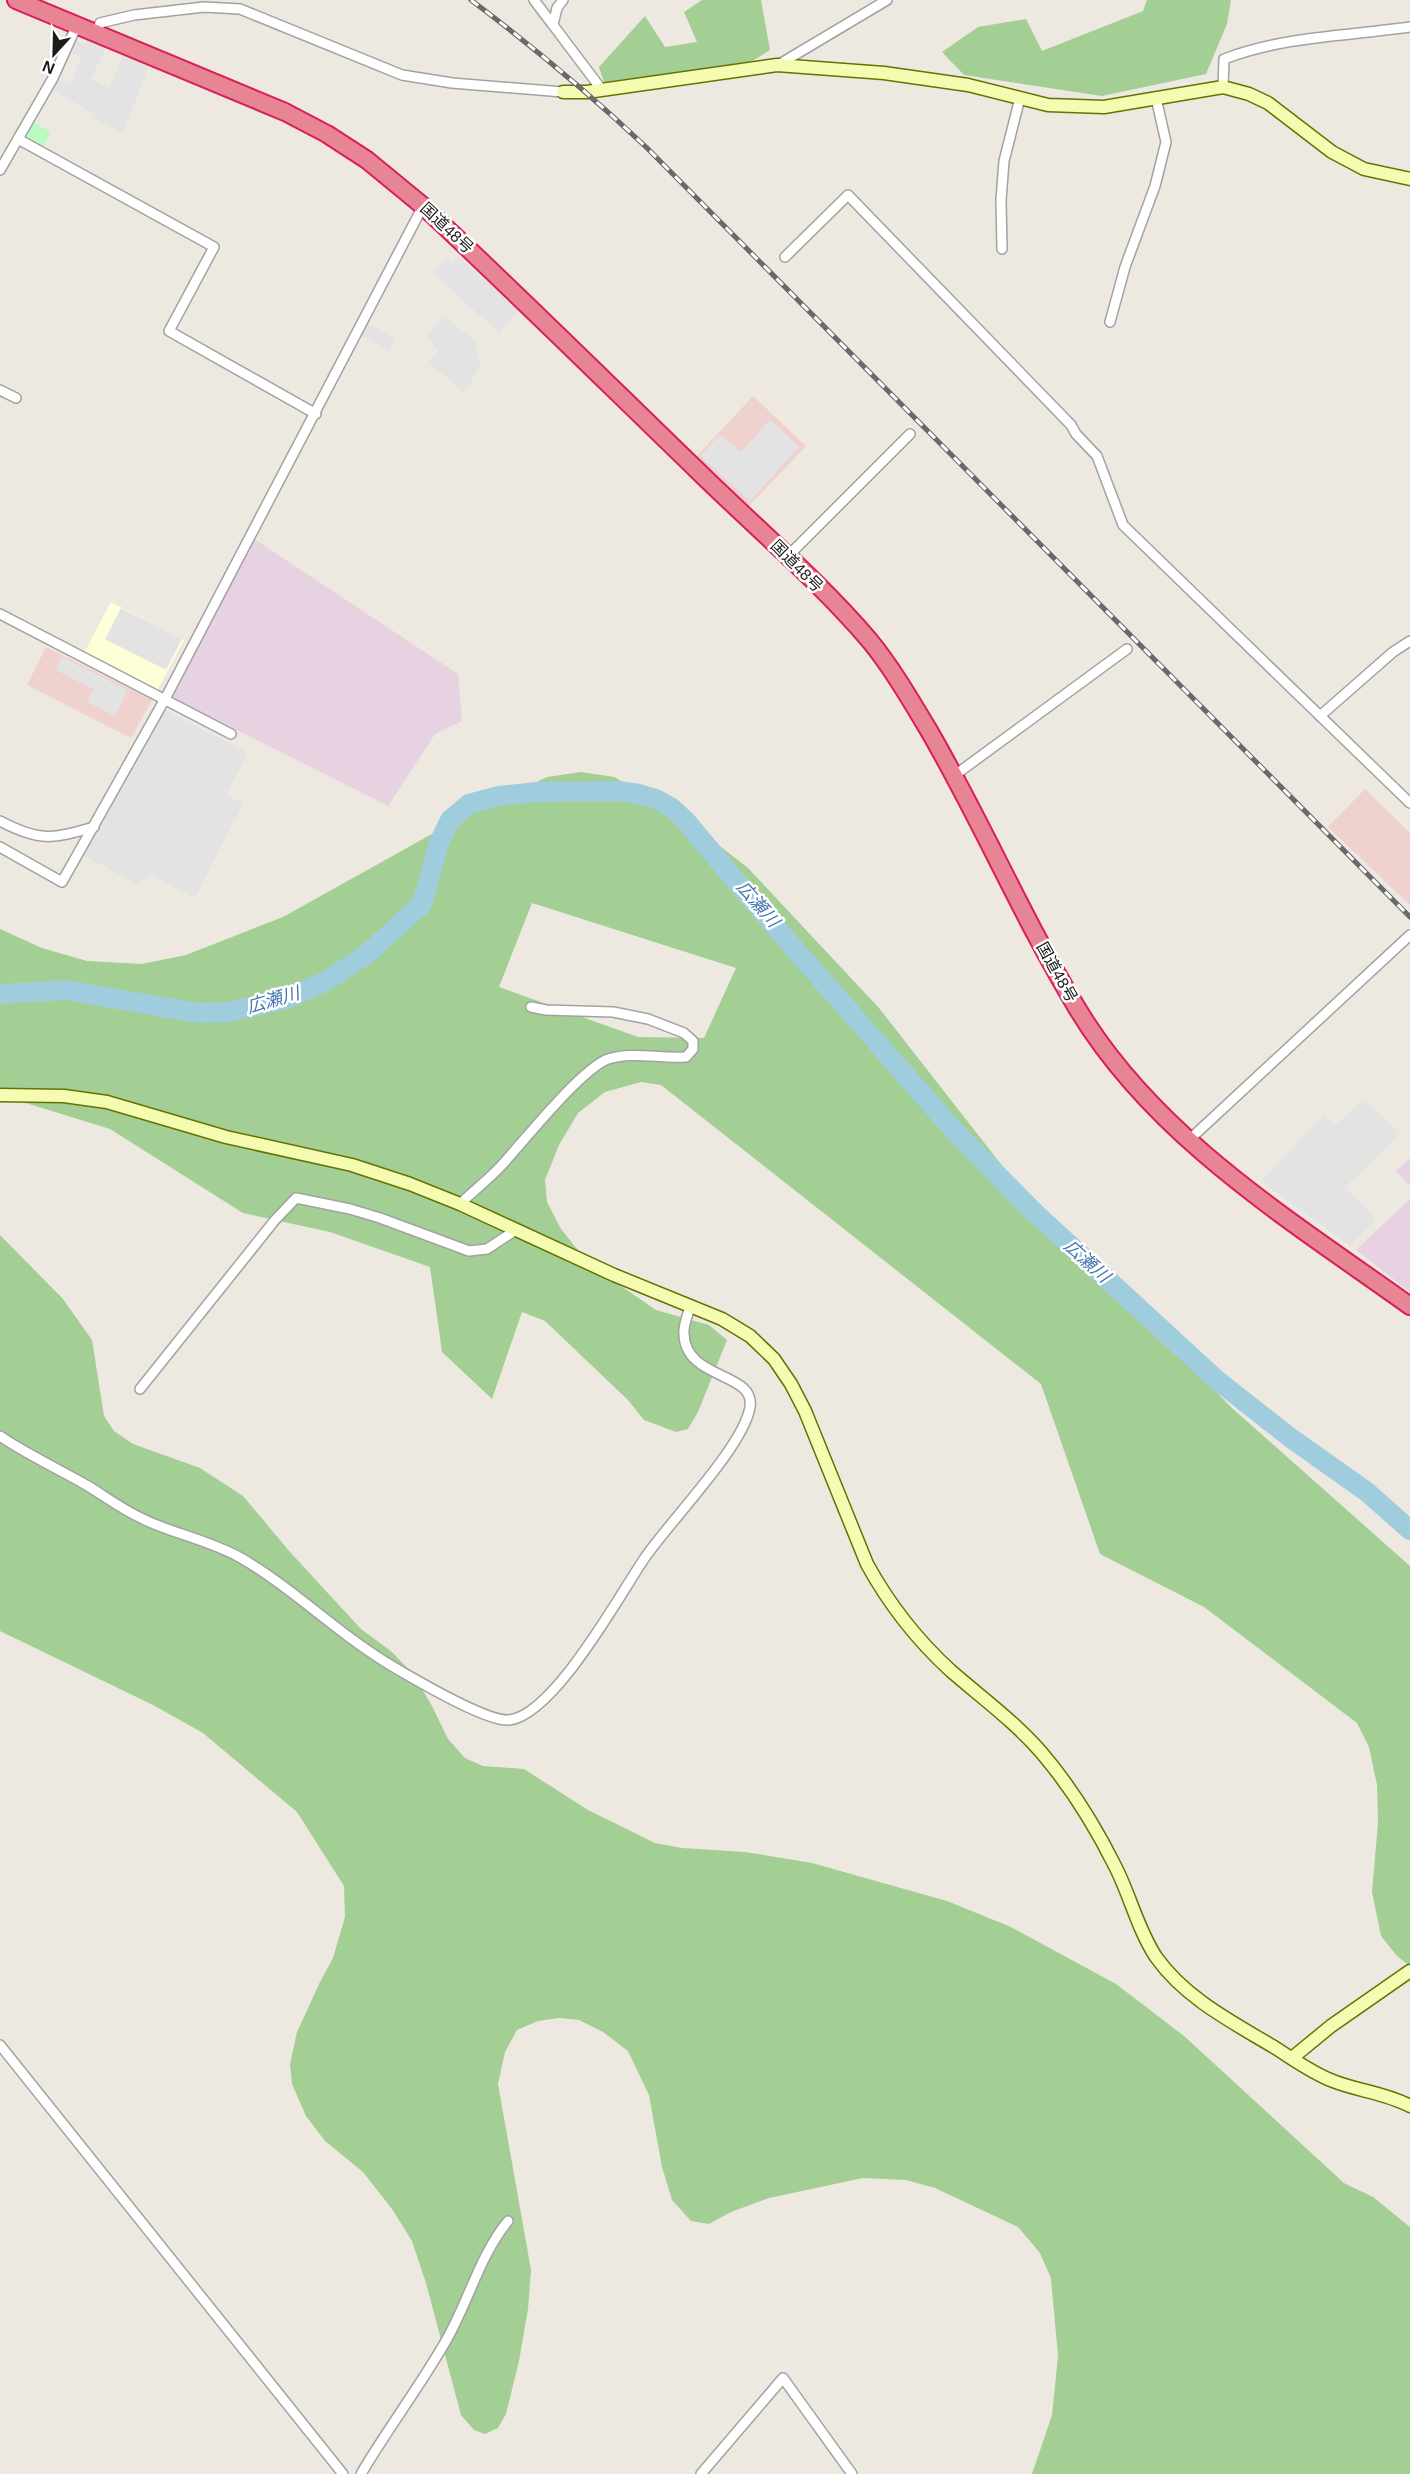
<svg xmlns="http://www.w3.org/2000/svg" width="1410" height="2474" font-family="Helvetica,'Noto Sans JP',sans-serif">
<rect width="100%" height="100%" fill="#ede9e0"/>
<g fill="#efd1ce">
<path d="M753 396 806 446 749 506 696 457Z"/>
<path d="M46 647 152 700 131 738 27 685Z"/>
<path d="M1365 789 1410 833V905L1328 827Z"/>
</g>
<g fill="#e7d2e2">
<path d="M254 539 458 674 462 721 435 734 388 806 171 697Z"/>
<path d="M1410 1158V1186L1396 1171Z"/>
<path d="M1410 1199V1292L1356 1250Z"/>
</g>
<path fill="#feffd8" d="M111 602 184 640 157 691 84 653Z"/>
<g fill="#a3ce94" fill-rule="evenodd">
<path d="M702 0H761L770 50 749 63 604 82 599 67 645 16 665 47 697 42 684 12Z"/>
<path d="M1147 0H1231L1227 24 1206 74 1102 96 964 75 942 52 978 27 1026 19 1042 51 1143 11Z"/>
<path d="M581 772 614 777 679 814 748 868 879 1008 1025 1195 1233 1409 1410 1566V1966L1397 1956 1381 1936 1372 1892 1378 1823 1377 1785 1369 1747 1357 1723 1204 1607 1100 1554 1041 1384 661 1085 641 1082 605 1092 578 1113 559 1145 545 1180 547 1202 561 1229 589 1264 656 1310 709 1325 727 1340 698 1412 688 1429 676 1432 644 1420 628 1400 545 1321 522 1312 492 1399 442 1352 430 1267 330 1232 243 1213 110 1129 0 1095V929L42 948 87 961 142 964 186 955 283 917 448 825 547 777ZM532 903 736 968 704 1038 638 1037 499 987Z"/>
<path d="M0 1235 63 1299 92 1340 104 1416 114 1431 133 1444 200 1468 243 1496 290 1552 361 1629 392 1652 413 1674 432 1706 448 1739 465 1758 483 1766 524 1769 588 1810 655 1843 682 1848 745 1852 812 1863 947 1901 1011 1927 1116 1984 1184 2036 1344 2183 1373 2197 1410 2227V2474H1032L1052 2415 1058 2356 1051 2278 1040 2253 1018 2227 935 2188 906 2180 863 2178 769 2198 731 2212 709 2224 691 2221 672 2200 662 2167 649 2095 628 2051 603 2032 579 2020 559 2018 538 2021 517 2030 505 2052 498 2084 531 2270 528 2309 519 2361 506 2414 498 2428 485 2434 474 2430 461 2415 426 2283 412 2241 392 2209 363 2172 325 2141 306 2116 292 2084 290 2064 297 2032 320 1982 333 1958 345 1917 344 1886 297 1812 203 1733 153 1705 0 1631Z"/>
</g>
<path fill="#bafbc1" d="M33 122 51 132 42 149 31 143 27 133Z"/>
<g fill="#e3e3e3">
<path d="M87 37 107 45 91 80 109 88 125 52 150 63 123 133 92 117 93 113 51 89 56 78 70 85 81 58 69 52 75 40 84 44Z"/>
<path d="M458 256 519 310 499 333 433 273 446 258 452 263Z"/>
<path d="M445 316 475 342 480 366 464 393 429 362 439 351 426 336Z"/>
<path d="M367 323 395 338 389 350 361 335Z"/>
<path d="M770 420 799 447 750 501 700 456 720 434 741 452Z"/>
<path d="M121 608 182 639 166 670 105 639Z"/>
<path d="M62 657 128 690 115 716 87 702 93 689 56 670Z"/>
<path d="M161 708 248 753 226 795 243 804 195 898 151 875 136 883 84 856Z"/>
<path d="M1363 1099 1401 1133 1345 1187 1376 1220 1350 1246 1261 1181 1325 1114 1334 1126Z"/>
</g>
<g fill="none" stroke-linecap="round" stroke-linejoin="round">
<path stroke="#9fcddd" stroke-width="20" d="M0 994 65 990 198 1013 230 1012 287 999 328 980 367 954 422 904 439 843 450 820 469 804 499 796 536 792 618 791 639 794 656 799 672 808 686 821 750 898 958 1135 1034 1212 1217 1380 1288 1436 1367 1492 1410 1530"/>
<defs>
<g id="street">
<path d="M534 0 553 25"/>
<path d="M563 0 557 8 553 25 602 90"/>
<path d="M97 32 100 23 134 15 204 7 240 9 402 75 452 83 563 92"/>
<path d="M778 65 887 0"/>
<path d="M1223 87 1224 59C1284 36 1348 36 1410 27"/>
<path d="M18 139 214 247 169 331 316 414"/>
<path d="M0 170 53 78 77 25"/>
<path d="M1002 249 1001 200 1004 161 1020 98"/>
<path d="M785 257 848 195 1071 425 1076 434 1097 456 1123 525 1410 803"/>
<path d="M1110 322 1125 267 1155 186 1166 142 1156 98"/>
<path d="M0 390 16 398"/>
<path d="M788 556 910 434"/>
<path d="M0 614 231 734"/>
<path d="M1320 716 1393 652 1410 641"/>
<path d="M955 775 1127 649"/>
<path d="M0 821C40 842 52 839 94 827"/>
<path d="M0 847 62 882 165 699 423 206"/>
<path d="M1189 1140 1410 935"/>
<path d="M460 1204C473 1191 488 1180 501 1166 523 1142 581 1069 608 1059 633 1051 660 1059 686 1057L693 1049V1041L684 1033 648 1019 613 1012 546 1010 531 1007"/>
<path d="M140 1389 275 1220 296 1198 350 1209 380 1218 469 1251 487 1249 516 1230"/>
<path d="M0 1436C28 1455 59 1469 88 1486 106 1497 122 1509 141 1518 173 1534 209 1540 241 1558 296 1590 341 1637 397 1669 418 1681 487 1722 509 1720 554 1715 619 1596 644 1559 669 1522 744 1446 750 1407 756 1372 685 1380 684 1334 683 1325 688 1315 690 1306"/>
<path d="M0 2045 343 2474"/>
<path d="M361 2474C388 2428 421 2385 447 2339 469 2300 480 2255 508 2221"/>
<path d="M701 2474 783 2378 852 2474"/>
</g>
<g id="secondary">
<path d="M563 92H587L777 65 884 73 968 85 1048 105 1104 107 1223 87 1249 94 1268 103 1332 152 1364 169 1410 179"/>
<path d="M0 1095 64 1096 107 1102 226 1137 352 1165 410 1184 460 1204 614 1275 722 1319 750 1336 774 1359 791 1384 805 1411 867 1564C889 1604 917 1640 951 1671 981 1697 1015 1722 1041 1752 1071 1787 1095 1826 1115 1866 1130 1895 1138 1930 1156 1957 1185 1998 1232 2022 1274 2047 1293 2059 1312 2073 1333 2081 1358 2091 1386 2093 1410 2106"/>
<path d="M1292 2058 1331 2026 1410 1971"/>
</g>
<path id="highway" d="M16 0 285 112 327 134 367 160 423 206C516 293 607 383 699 472 756 528 818 580 870 641 892 668 910 699 928 729 981 820 1022 917 1077 1008 1154 1137 1290 1220 1410 1306"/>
</defs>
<use href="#street" stroke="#a2a2a2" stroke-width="12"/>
<use href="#secondary" stroke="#637302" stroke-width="15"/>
<use href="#highway" stroke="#da1e59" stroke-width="20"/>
<use href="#street" stroke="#fff" stroke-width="9"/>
<use href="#secondary" stroke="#f5fbb1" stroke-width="12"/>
<use href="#highway" stroke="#e88594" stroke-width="16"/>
<defs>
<path id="rail" d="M471 0C532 46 590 94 646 147L1410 917"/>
</defs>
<use href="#rail" stroke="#696969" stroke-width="5"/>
<use href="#rail" stroke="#fff" stroke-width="3" stroke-dasharray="9" stroke-linecap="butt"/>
</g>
<g text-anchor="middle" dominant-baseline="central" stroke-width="5" stroke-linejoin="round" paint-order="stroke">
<g font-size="16" fill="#1b1b1b" stroke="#fff">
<text transform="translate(447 228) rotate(43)">国道48号</text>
<text transform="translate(797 566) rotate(45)">国道48号</text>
<text transform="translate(1057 972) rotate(61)">国道48号</text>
</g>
<g font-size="18" font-style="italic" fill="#4676ad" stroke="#fff">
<text transform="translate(758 904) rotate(49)">広瀬川</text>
<text transform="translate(273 1000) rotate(-16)">広瀬川</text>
<text transform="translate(1087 1261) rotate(42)">広瀬川</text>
</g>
</g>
<g transform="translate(54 54) rotate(202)" stroke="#ffffff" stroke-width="4.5" paint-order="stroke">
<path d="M0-4.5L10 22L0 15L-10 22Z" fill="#1b1b1b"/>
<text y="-9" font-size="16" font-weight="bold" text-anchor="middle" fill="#1b1b1b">N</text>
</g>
</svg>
